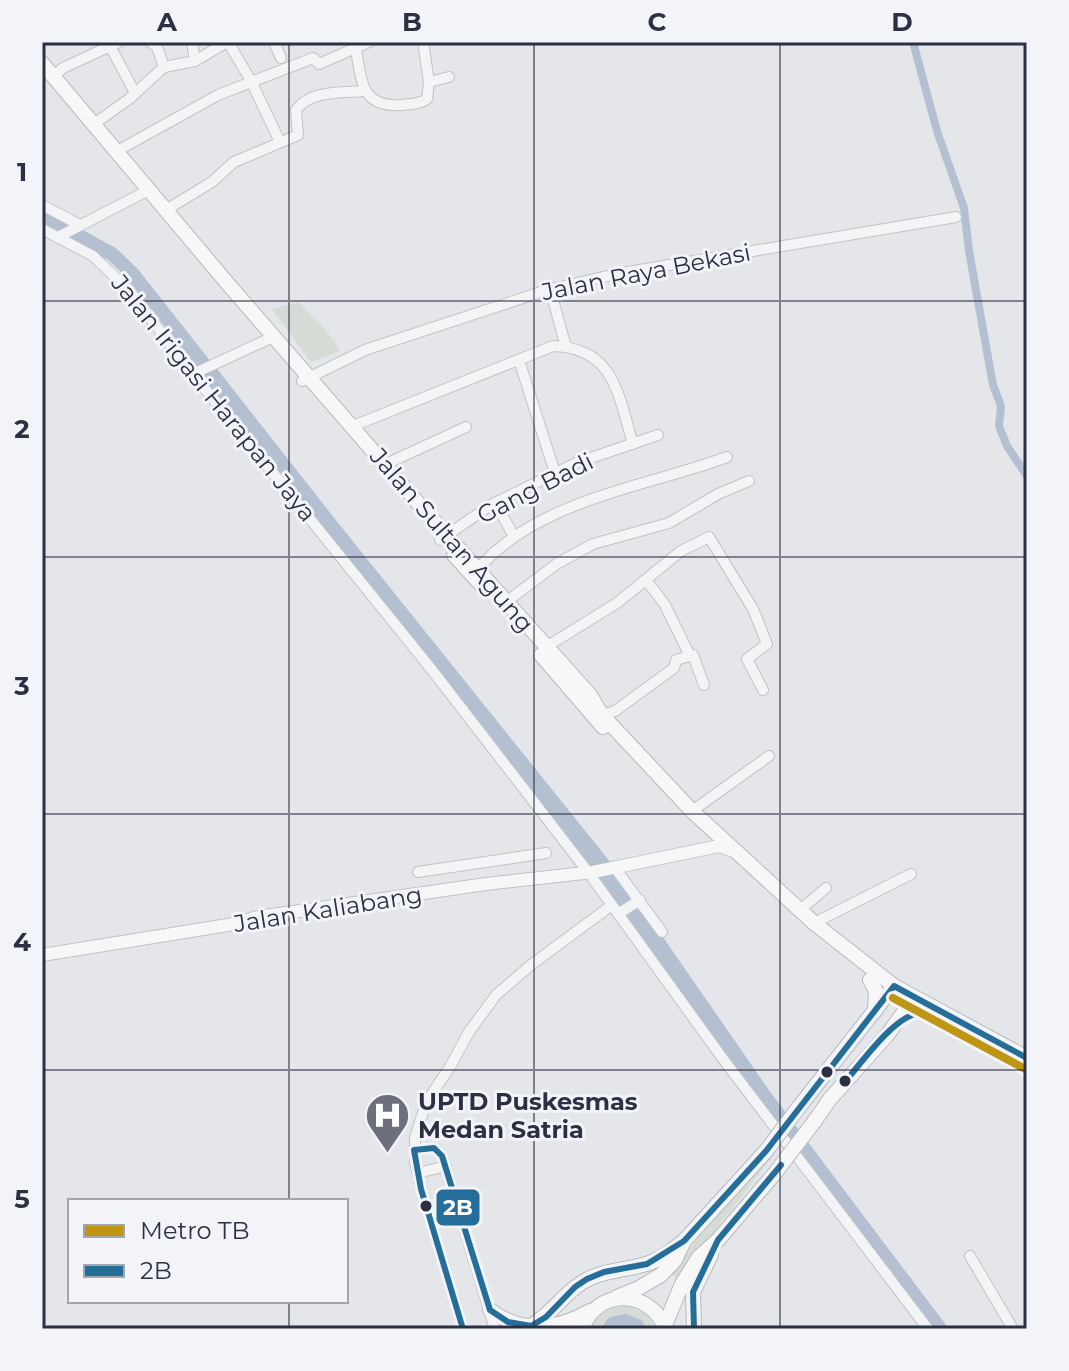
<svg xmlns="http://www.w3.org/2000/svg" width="1069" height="1371" font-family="Montserrat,sans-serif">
<rect width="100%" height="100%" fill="#e4e6e9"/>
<g fill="#d4dcd5">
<path d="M299 302C313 319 331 332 340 351L311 362 272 309Z"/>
<path d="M775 1142 779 1148 678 1279 670 1273Z"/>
<path d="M626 1306 646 1314 656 1329 603 1322 599 1329H590C598 1313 609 1307 626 1306Z"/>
</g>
<g fill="#b4bfd2">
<path d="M214 365 339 524 615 868 771 1093 949 1329H928L588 872 193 374Z"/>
<path d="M626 1314 641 1320 647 1329H599L610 1317Z"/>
</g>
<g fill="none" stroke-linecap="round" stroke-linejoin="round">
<path stroke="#b4bfd2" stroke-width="8" d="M913 42 937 131 964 208 969 251 993 385 1001 406 999 426 1007 446 1027 476"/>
<path stroke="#b4bfd2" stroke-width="14" d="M42 216 112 254 132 273 214 377"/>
<defs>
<g id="minor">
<path d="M150 42 157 47 164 67"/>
<path d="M192 42 195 61"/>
<path d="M228 42 251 81 280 142"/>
<path d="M274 42 281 58"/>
<path d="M110 46 135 93"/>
<path d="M356 50C362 82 361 108 402 105 411 104 420 104 427 99L429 82 423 42"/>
<path d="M54 76 63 68 119 42"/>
<path d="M429 82 449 77"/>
<path d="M94 124 129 99 164 67 195 61 227 42"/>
<path d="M117 151 218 95 313 58 319 64 369 42"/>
<path d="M42 205 80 225"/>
<path d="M166 210 212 182 234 162 298 135 296 110C310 90 342 93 364 91"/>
<path d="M42 229 93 256 129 290 193 374 432 670 588 872 723 1059 928 1329"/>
<path d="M58 237 143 193"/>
<path d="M550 289 566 347"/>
<path d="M519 360 555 473"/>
<path d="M193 374 275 336"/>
<path d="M302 381 365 350 547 290 616 274 956 217"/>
<path d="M353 426 553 346C615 348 618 395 633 444"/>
<path d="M386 464 466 427"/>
<path d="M502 515 514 536"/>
<path d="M440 540 491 505 576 463 658 435"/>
<path d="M479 568C538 500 646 487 727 457"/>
<path d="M647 581 665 605 689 654"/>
<path d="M506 602 558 563 593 544 669 523 718 494 749 481"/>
<path d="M546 647 617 603 681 551 709 537 753 609 767 644 747 659 763 690"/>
<path d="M602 715 615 711 674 668 676 660 693 655 704 685"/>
<path d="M692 811 769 756"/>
<path d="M615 868 662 932"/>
<path d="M418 872 546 853"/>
<path d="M800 910 826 888"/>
<path d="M618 914 640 900"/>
<path d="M814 923 911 874"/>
<path d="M414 1150 434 1148 442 1156 495 1329"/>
<path d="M418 1173 446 1166"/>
<path d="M970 1256 1013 1329"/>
<path d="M463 1329 421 1189 415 1162V1138L426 1103 451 1065 469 1032 496 995 531 965 612 905"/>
</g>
<path id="major" d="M42 955 228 925 258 917 486 884 593 872 719 846 733 851"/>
<g id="highway">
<path d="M42 63 228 284 418 503 590 695 602 715 692 811 814 923 894 986 1027 1058"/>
<path d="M454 555 486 590"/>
<path d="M541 655 603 727"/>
<path d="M870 980 876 991 875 1011"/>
<path d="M799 1107 894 986"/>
<path d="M814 1122 830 1099 888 1034 914 998"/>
<path d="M617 1297 637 1289 661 1275 675 1260 684 1241 766 1151"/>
<path d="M490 1310C521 1334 557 1330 590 1311"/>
<path d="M665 1325 682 1284 699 1257 718 1240 775 1173"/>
<path d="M531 1326C553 1313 567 1289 590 1278 608 1270 627 1270 646 1264 660 1260 672 1250 684 1241"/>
<path d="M582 1329C597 1287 650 1289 666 1329"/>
<path d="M694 1329 693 1292 711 1255"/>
</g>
</defs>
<use href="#minor" stroke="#c1c3c6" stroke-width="12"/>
<use href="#major" stroke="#c1c2c6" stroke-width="14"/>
<use href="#highway" stroke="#b7b9bd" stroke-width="16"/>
<use href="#minor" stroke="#f3f4f6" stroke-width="10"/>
<use href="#major" stroke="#f7f7f7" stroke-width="12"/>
<use href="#highway" stroke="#f7f7f7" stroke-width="14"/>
<defs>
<g id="highway-bridge">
<path d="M766 1151 799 1107"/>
<path d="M775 1173 814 1122"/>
</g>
</defs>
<use href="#highway-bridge" stroke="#b7b9bd" stroke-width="16" stroke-linecap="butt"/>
<use href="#highway-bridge" stroke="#f7f7f7" stroke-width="14"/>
<defs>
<g id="bus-1">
<path d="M844 1083C860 1065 897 1011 923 1013 930 1014 938 1020 945 1024"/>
<path d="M463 1329 421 1189 414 1150 434 1148 442 1156 490 1310 508 1322 531 1326 546 1317 575 1287 587 1279 604 1272 647 1264 684 1241 766 1151 894 986 1027 1058"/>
<path d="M694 1329 693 1292 718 1240 781 1165"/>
</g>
</defs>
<use href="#bus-1" stroke="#f2f4f8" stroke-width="12"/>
<use href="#bus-1" stroke="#256e99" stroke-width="6"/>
<defs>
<path id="metro-1" d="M893 998 1027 1070"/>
</defs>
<use href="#metro-1" stroke="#f2f4f8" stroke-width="14"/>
<use href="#metro-1" stroke="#bf9514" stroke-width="8"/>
</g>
<path fill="none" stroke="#2b3042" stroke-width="2" stroke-opacity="0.55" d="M289 42V1201M534 42V1329M780 42V1329M42 301H1027M42 557H1027M42 814H1027M42 1070H1027M289 1301V1329"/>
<defs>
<symbol id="hospital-pin" viewBox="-11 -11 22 30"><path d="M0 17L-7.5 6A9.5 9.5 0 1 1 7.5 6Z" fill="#6c707c" stroke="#f2f4f8"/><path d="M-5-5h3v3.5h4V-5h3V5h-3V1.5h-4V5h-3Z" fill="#fff"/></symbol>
</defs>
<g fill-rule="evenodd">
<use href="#hospital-pin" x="362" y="1090" width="51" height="69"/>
</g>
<g fill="#2b3042" stroke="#f2f4f8" stroke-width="3">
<circle cx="827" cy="1072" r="7"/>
<circle cx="845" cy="1081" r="7"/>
<circle cx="426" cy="1206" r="7"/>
</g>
<g text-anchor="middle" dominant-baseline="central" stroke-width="6" stroke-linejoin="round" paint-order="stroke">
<g font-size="24" fill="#2b3042" stroke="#f2f4f8">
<text transform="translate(646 272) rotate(-11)">Jalan Raya Bekasi</text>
<text transform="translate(214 398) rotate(51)">Jalan Irigasi Harapan Jaya</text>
<text transform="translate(535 488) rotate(-27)">Gang Badi</text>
<text transform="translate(452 540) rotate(49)">Jalan Sultan Agung</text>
<text transform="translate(328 909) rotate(-9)">Jalan Kaliabang</text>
</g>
<g font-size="24" font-weight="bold" fill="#2b3042" stroke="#f2f4f8" text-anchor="start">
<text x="418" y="1101">UPTD Puskesmas<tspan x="418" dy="28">Medan Satria</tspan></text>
</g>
</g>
<rect stroke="#f2f4f8" stroke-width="3" x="435" y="1188" width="46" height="39" rx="8" fill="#256e99"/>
<g font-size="22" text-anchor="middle" font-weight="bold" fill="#fff">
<text x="458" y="1215">2B</text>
</g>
<rect width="1069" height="1371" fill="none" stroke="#f2f4f8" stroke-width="88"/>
<rect x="68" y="1199" width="280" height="104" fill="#f2f4f8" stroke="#a2a6af" stroke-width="2"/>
<rect x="84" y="1225" width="40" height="12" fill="#bf9514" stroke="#a2a6af" stroke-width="2"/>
<text x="140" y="1239" font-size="24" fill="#2b3042">Metro TB</text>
<rect x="84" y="1265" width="40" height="12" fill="#256e99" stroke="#a2a6af" stroke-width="2"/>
<text x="140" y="1279" font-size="24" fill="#2b3042">2B</text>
<rect x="44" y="44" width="981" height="1283" fill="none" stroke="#2b3042" stroke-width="3"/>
<g font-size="26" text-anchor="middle" font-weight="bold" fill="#2b3042">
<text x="167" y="31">A</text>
<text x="412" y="31">B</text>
<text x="657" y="31">C</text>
<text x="902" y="31">D</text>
<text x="22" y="181">1</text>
<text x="22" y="438">2</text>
<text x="22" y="695">3</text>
<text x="22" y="951">4</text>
<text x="22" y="1208">5</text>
</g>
</svg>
